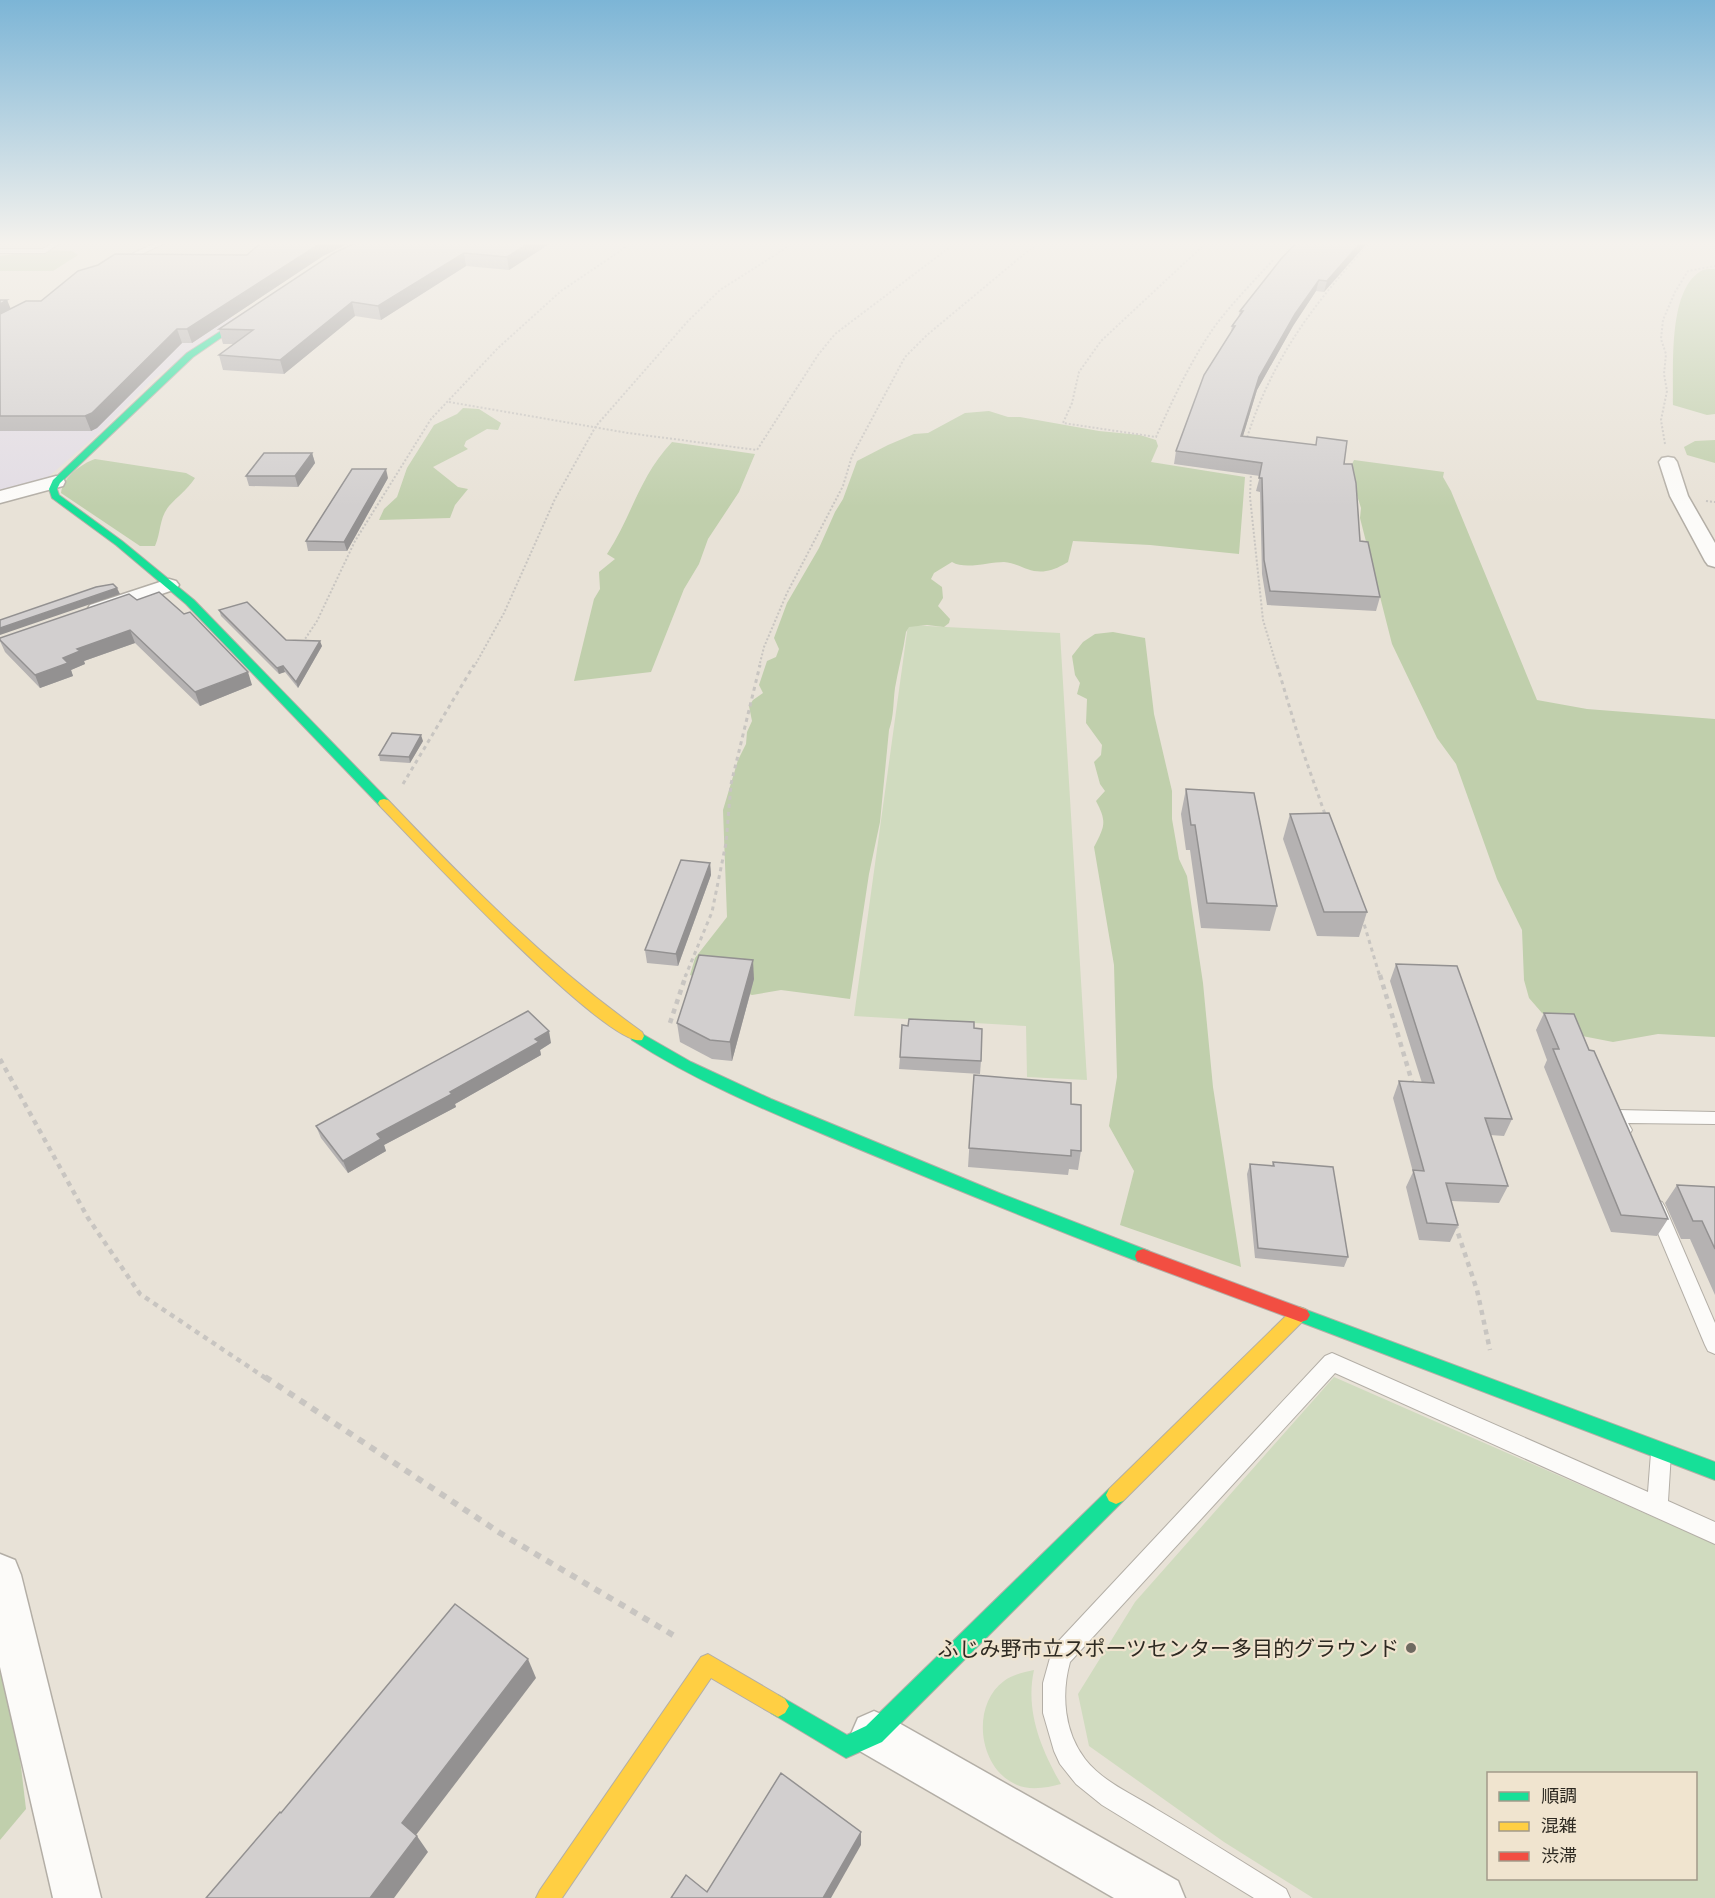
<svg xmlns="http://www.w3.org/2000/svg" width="1715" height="1898" font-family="'Space Grotesk','Noto Sans JP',sans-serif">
<rect width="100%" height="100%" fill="#e8e2d7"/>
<path fill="#e2dce4" d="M22 316 238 318 153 379 99 433 47 478 0 494V330Z"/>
<g fill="#d0dbbf" fill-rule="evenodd">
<path d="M908 625 1060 633 1087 1080 1027 1077 1026 1026 854 1016Z"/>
<path d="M1334 1377 1715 1544V1898H1313L1224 1842 1089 1746 1078 1694 1135 1602ZM1488 1774H1696V1878H1488Z"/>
<path d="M1034 1670C1025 1711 1041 1749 1061 1784 1047 1788 1028 1791 1015 1784 978 1767 971 1705 1004 1681 1012 1675 1024 1672 1034 1670Z"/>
</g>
<g fill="#c0cfac">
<path d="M44 250 72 251 78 255 53 271H0V256Z"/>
<path d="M1715 269V414L1707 415 1673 405C1674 370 1667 291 1701 271 1704 269 1711 269 1715 269Z"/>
<path d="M463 408 479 409 501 423 498 430 487 429 466 441 464 446 468 449 433 467 458 487 468 489 455 505 450 518 379 520 384 509 397 497 407 468 434 425 457 414Z"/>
<path d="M989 411 1008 417H1020L1099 431 1140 435 1156 440 1158 446 1151 462 1245 477 1239 554 1150 545 1073 541 1068 562C1061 566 1054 570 1046 571 1030 574 1019 563 1004 562 989 562 965 570 952 562L934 573 931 579 942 587 943 598 938 606 950 619 949 623 944 627 927 625 909 627 906 632C903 652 898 670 895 688 893 703 894 716 889 730L880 822 869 874 850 999 781 990 752 995 690 975 695 958 727 917 723 810 738 760 746 744 747 732 752 721 749 706 753 700 763 693 759 685 767 661 776 657 779 649 774 638 787 603 819 548 835 512 843 499 857 461 888 445 914 434 928 433 965 413Z"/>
<path d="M1715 440V463L1687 455 1684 447 1695 441Z"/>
<path d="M672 442 755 454 739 492 708 539 699 564 684 589 651 672 574 681 594 599 600 589 599 572 615 559 607 554C632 516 639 477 672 442Z"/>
<path d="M95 459 186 473 195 478C187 490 178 496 169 506 159 518 161 533 155 546H140L61 493C63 477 81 464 95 459Z"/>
<path d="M1354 460 1444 472 1443 477 1451 491 1537 700 1587 709 1715 719V1037L1658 1034 1613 1042 1572 1034 1542 1013 1529 998 1524 980 1522 930 1497 879 1456 764 1437 738 1392 644 1360 518 1361 508 1349 470Z"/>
<path d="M1113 632 1145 638 1154 714 1172 791V819L1179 859 1187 876 1203 983 1213 1087 1241 1267 1120 1225 1134 1171 1109 1126 1117 1077 1114 965 1094 847C1105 826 1107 822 1096 801L1105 791 1100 784 1094 762 1101 755 1102 745 1086 723 1087 699 1077 694 1080 683 1075 675 1072 656 1083 642 1095 634Z"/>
<path d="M0 1667 19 1750 26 1809 0 1840Z"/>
</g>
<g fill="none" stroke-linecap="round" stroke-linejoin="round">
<defs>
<g id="lane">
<path d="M55 241H63L45 253H0V249H43Z"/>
<path d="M160 241H169L121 264 114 262Z"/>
<path d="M1617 1110 1715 1112V1124L1628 1123 1632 1130 1629 1135 1623 1137 1617 1135 1609 1116 1611 1111Z"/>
<path d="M1656 1200 1662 1202 1665 1207 1715 1323V1354L1708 1351 1705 1345 1647 1207 1650 1202Z"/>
<path d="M1332 1353 1648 1492 1651 1453 1654 1446 1661 1443 1668 1446 1671 1453 1668 1501 1715 1522V1544L1335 1373 1070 1662C1061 1694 1064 1732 1085 1759 1103 1782 1132 1794 1156 1809 1200 1835 1243 1862 1286 1889L1290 1898H1254L1102 1805 1076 1784 1060 1764 1054 1751 1043 1713V1683L1053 1647 1325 1356Z"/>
</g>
<g id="street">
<path d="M1668 457 1674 458 1677 462 1688 496 1715 543V567L1708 565 1705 561 1670 496 1659 462 1662 458Z"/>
<path d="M56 476 63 478 65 482 63 486 0 503V491Z"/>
<path d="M169 579 176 581 179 585 176 589 98 616 90 615 87 610 90 605Z"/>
<path d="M0 1554 15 1560 21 1575 101 1898H53L0 1667Z"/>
<path d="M874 1711 890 1718 1178 1881 1185 1898H1114L858 1750 851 1734 858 1718Z"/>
</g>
<g id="fast">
<path d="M255 309 261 310 193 357 60 483 57 489 59 495 122 541 194 600 388 800 390 803 388 806H380L186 604 116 545 52 498 49 489 53 480 187 353Z"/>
<path d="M637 1031 691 1062 771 1099 999 1193 1149 1251 1151 1256 1149 1261 1143 1263 1137 1261C1041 1224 945 1185 849 1145 775 1114 700 1084 632 1040L630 1036 632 1032Z"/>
<path d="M1301 1308 1715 1462V1480L1295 1320 1292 1315 1295 1310Z"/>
<path d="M1116 1486 1123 1489 1126 1495 1123 1501 882 1742 846 1758 771 1713 767 1706 771 1699 778 1695 847 1735 866 1726 1109 1489Z"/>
</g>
<g id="slow">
<path d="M384 799 388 800C468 884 548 965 642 1032L644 1036 642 1040C609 1050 411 838 380 806L378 803 380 800Z"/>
<path d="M1299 1307 1305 1309 1308 1314 1305 1319 1123 1501 1116 1504 1109 1501 1106 1495 1109 1489 1293 1309Z"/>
<path d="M708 1654 785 1699 789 1706 785 1713 778 1717 771 1713 711 1678 562 1898H536L540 1890 701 1657Z"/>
</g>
<path id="jam" d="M1143 1249 1307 1310 1310 1315 1307 1320 1301 1322 1137 1261 1135 1256 1137 1251Z"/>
</defs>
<use href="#lane" stroke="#b3aea6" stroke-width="2"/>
<use href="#street" stroke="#b3aea6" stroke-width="3"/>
<use href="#fast" stroke="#b3aea6" stroke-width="2"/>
<use href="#slow" stroke="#b3aea6" stroke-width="2"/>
<use href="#jam" stroke="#b3aea6" stroke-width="2"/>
<g stroke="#c8c5c1" stroke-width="2" stroke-dasharray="2 2" stroke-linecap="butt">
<path d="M1208 241 1101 341 1079 372 1072 403 1063 423 1156 437C1173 399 1191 360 1215 326 1233 302 1254 281 1274 259"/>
<path d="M449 402 628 433 757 450 818 355 835 334 958 241"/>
<path d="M1246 441C1271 360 1314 302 1372 241"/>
<path d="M1665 444 1661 420 1667 391 1664 374 1666 354 1661 339 1663 320 1675 292 1688 271 1715 266"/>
<path d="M1251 472 1250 497 1263 620 1277 667"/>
<path d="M1706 501 1715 502"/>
<path d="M303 642 317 621 355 541 431 419 498 348 561 291 635 241"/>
<path d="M474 667 504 613 555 499 596 426 688 321 720 290 797 241"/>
<path d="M759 667 764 647 787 593 843 486 852 456 905 357 927 335 1040 241"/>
</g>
<g stroke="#c8c5c1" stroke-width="3" stroke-dasharray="4 4" stroke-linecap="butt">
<path d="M1277 665 1302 749 1326 817"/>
<path d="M403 784 474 665"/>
<path d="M1362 917 1380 977"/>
<path d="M685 977 712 912 726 843 731 784 760 665"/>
</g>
<g stroke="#c8c5c1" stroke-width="4.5" stroke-dasharray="5 5" stroke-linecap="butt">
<path d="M1380 975 1413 1085"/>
<path d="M670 1023 686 975"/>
<path d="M0 1059 88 1218 140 1294 267 1379"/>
<path d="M1455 1224 1477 1290 1490 1350"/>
</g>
<path stroke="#c8c5c1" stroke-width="6" stroke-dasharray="7 7" stroke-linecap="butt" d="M265 1377 500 1533 678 1638"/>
<use href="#lane" fill="#fcfbf9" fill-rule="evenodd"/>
<use href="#street" fill="#fcfbf9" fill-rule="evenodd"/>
<use href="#fast" fill="#16e098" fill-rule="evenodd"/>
<use href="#slow" fill="#ffcf43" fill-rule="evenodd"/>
<use href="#jam" fill="#f24e42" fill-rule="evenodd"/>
</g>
<g fill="#b5b2b2">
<path d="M263 241H354L323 256 192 343H182L97 428 91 431H0V300H7L10 309 41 301 247 255Z"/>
<path d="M359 241H554L509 270 466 266 381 320 355 316 284 374 223 370 219 355 235 344H223L219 329Z"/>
<path d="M1369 241 1324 292 1316 291 1293 326 1257 390 1243 436 1344 464 1360 541 1380 597 1376 611 1267 605 1262 574 1260 492 1256 491 1260 476 1174 464 1176 451 1231 332 1232 326 1238 318 1240 311Z"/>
<path d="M312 453 315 463 298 487 249 486 246 476Z"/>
<path d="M388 478 347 551H308L306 541Z"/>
<path d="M137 600 252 685 200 706 135 643 84 661 85 664 71 670 73 676 40 688 5 652 0 641V638Z"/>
<path d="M219 610 286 640 322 646 298 688 285 672 279 674 221 616Z"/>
<path d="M423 741 410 763 380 761 379 755Z"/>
<path d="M1186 789 1277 906 1270 931 1201 928 1190 850H1186L1181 814Z"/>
<path d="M1290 814 1367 912 1359 937 1317 936 1283 839Z"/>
<path d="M710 863 711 875 678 966 647 963 645 950Z"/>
<path d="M1396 964 1512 1119 1504 1136 1490 1135 1508 1186 1499 1203 1451 1201 1458 1225 1450 1242 1419 1240 1406 1187 1413 1172 1393 1098 1399 1081 1422 1083 1390 981Z"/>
<path d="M754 979 732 1061 712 1059 680 1042 677 1023Z"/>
<path d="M1544 1013 1589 1050 1668 1219 1657 1236 1611 1232 1544 1067 1547 1060 1536 1030Z"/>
<path d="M974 1028 981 1061 980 1074 899 1069 900 1057Z"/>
<path d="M551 1043 540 1050 541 1055 455 1104 456 1107 384 1145 386 1151 348 1173 321 1138 316 1126Z"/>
<path d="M974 1075 1071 1104 1081 1151 1078 1170 1069 1169 1068 1175 968 1167Z"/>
<path d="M1273 1162 1348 1257 1344 1267 1255 1258 1247 1174 1250 1164 1272 1166Z"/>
<path d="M1677 1185 1715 1187V1295L1690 1239H1681L1665 1203Z"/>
</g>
<g fill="#939191">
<path d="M324 241H354L323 256 192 343 187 329Z"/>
<path d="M532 241H554L509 270 507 257Z"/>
<path d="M1362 241H1369L1324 292 1327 281Z"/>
<path d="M464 253 466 266 381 320 378 306Z"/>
<path d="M1319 280 1316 291 1293 326 1257 390 1239 449 1241 436 1259 377 1295 314Z"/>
<path d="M7 300 13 314 0 321V304Z"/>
<path d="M352 302 355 316 284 374 280 360Z"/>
<path d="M177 329 182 343 97 428 91 431 85 416Z"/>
<path d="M312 453 315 463 298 487 295 476Z"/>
<path d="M386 469 388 478 347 551 344 542Z"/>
<path d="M117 588 120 594 0 635V628Z"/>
<path d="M130 630 135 643 84 661 85 664 71 670 73 676 40 688 35 675 77 649Z"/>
<path d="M320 641 322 646 298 688 296 682Z"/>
<path d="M283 666 285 672 279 674 277 668Z"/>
<path d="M248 672 252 685 200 706 195 692Z"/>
<path d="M421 735 423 741 410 763 409 757Z"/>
<path d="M710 863 711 875 678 966 676 954Z"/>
<path d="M753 960 754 979 732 1061 730 1042Z"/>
<path d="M549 1031 551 1043 540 1050 541 1055 455 1104 456 1107 384 1145 386 1151 348 1173 343 1161 377 1134 450 1092Z"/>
<path d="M528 1659 536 1678 413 1839 402 1823Z"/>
<path d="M861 1832V1845L831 1898H823Z"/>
<path d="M417 1836 428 1852 394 1898H370Z"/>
</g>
<g fill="#d2cfcf" stroke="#939191" stroke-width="1.5">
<path d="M263 241H324L187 329H177L92 413 85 416H0V314L26 301H41L78 271 98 265 115 254 247 255Z"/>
<path d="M359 241H532L507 257 464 253 378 306 352 302 280 360 219 355 253 330 219 329 334 253Z"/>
<path d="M1298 241H1362L1327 281 1319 280 1295 314 1259 377 1241 436 1316 445 1317 437 1347 441 1344 464H1352L1356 483 1360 541 1368 542 1380 597 1270 591 1264 560 1262 478H1259L1262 463 1176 451 1204 375 1235 326H1232L1243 311H1240L1281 259Z"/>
<path d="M0 300H7L0 304Z"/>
<path d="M264 453H312L295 476H246Z"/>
<path d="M352 469H386L344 542 306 541Z"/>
<path d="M113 584 117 588 0 628V620L96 587Z"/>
<path d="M159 592 184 614 190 612 248 672 195 692 130 630 77 649 80 651 63 658 68 663 35 675 0 640V638L129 594 137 600Z"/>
<path d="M247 602 286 640 320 641 296 682 283 666 277 668 219 610Z"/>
<path d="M392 733 421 735 409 757 379 755Z"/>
<path d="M1186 789 1254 793 1277 906 1207 903 1195 825H1191Z"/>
<path d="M1329 813 1367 912H1324L1290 814Z"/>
<path d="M681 860 710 863 676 954 645 950Z"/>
<path d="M699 955 753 960 730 1042 710 1040 677 1023Z"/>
<path d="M1396 964 1457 966 1512 1119 1485 1118 1508 1186 1446 1183 1458 1225 1427 1223 1413 1170 1424 1171 1399 1081 1434 1083Z"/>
<path d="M528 1011 549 1031 535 1039 539 1042 450 1092 452 1094 377 1134 381 1139 343 1161 316 1126Z"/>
<path d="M1544 1013 1574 1014 1589 1050 1594 1051 1668 1219 1621 1215 1553 1049H1559Z"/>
<path d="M909 1019 974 1022V1028L982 1029 981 1061 900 1057 902 1025 908 1026Z"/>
<path d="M974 1075 1071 1083V1104L1081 1105V1151L1071 1150V1156L969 1148Z"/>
<path d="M1273 1162 1333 1167 1348 1257 1258 1248 1250 1164 1274 1166Z"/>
<path d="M1677 1185 1715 1187V1249L1702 1221H1693Z"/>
<path d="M455 1604 528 1659 402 1823 417 1836 370 1898H206L280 1812 281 1813Z"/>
<path d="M781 1773 861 1832 823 1898H671L686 1875 707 1892Z"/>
</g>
<linearGradient id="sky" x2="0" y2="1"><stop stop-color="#7cb5d6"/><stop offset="0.48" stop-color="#f5f2ed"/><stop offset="1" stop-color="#f5f2ed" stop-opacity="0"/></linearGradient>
<rect width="1715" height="507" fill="url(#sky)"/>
<circle fill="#6f6a61" stroke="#f0e4cf" stroke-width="2" cx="1411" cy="1648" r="6"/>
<g text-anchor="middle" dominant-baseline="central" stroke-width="4.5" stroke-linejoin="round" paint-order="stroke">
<g font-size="21" fill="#2e2a22" stroke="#f0e4cf" text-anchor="end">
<text x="1399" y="1648">ふじみ野市⽴スポーツセンター多⽬的グラウンド</text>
</g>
</g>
<rect x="1487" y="1772" width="210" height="108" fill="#f0e4cf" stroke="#a29a8a" stroke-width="1.5"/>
<rect x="1499" y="1792" width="30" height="9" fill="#16e098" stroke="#a29a8a" stroke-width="1.5"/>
<text x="1541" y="1802" font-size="18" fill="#2e2a22">順調</text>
<rect x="1499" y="1822" width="30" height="9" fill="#ffcf43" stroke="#a29a8a" stroke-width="1.5"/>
<text x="1541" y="1832" font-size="18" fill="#2e2a22">混雑</text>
<rect x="1499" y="1852" width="30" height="9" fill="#f24e42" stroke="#a29a8a" stroke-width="1.5"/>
<text x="1541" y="1862" font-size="18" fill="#2e2a22">渋滞</text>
</svg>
